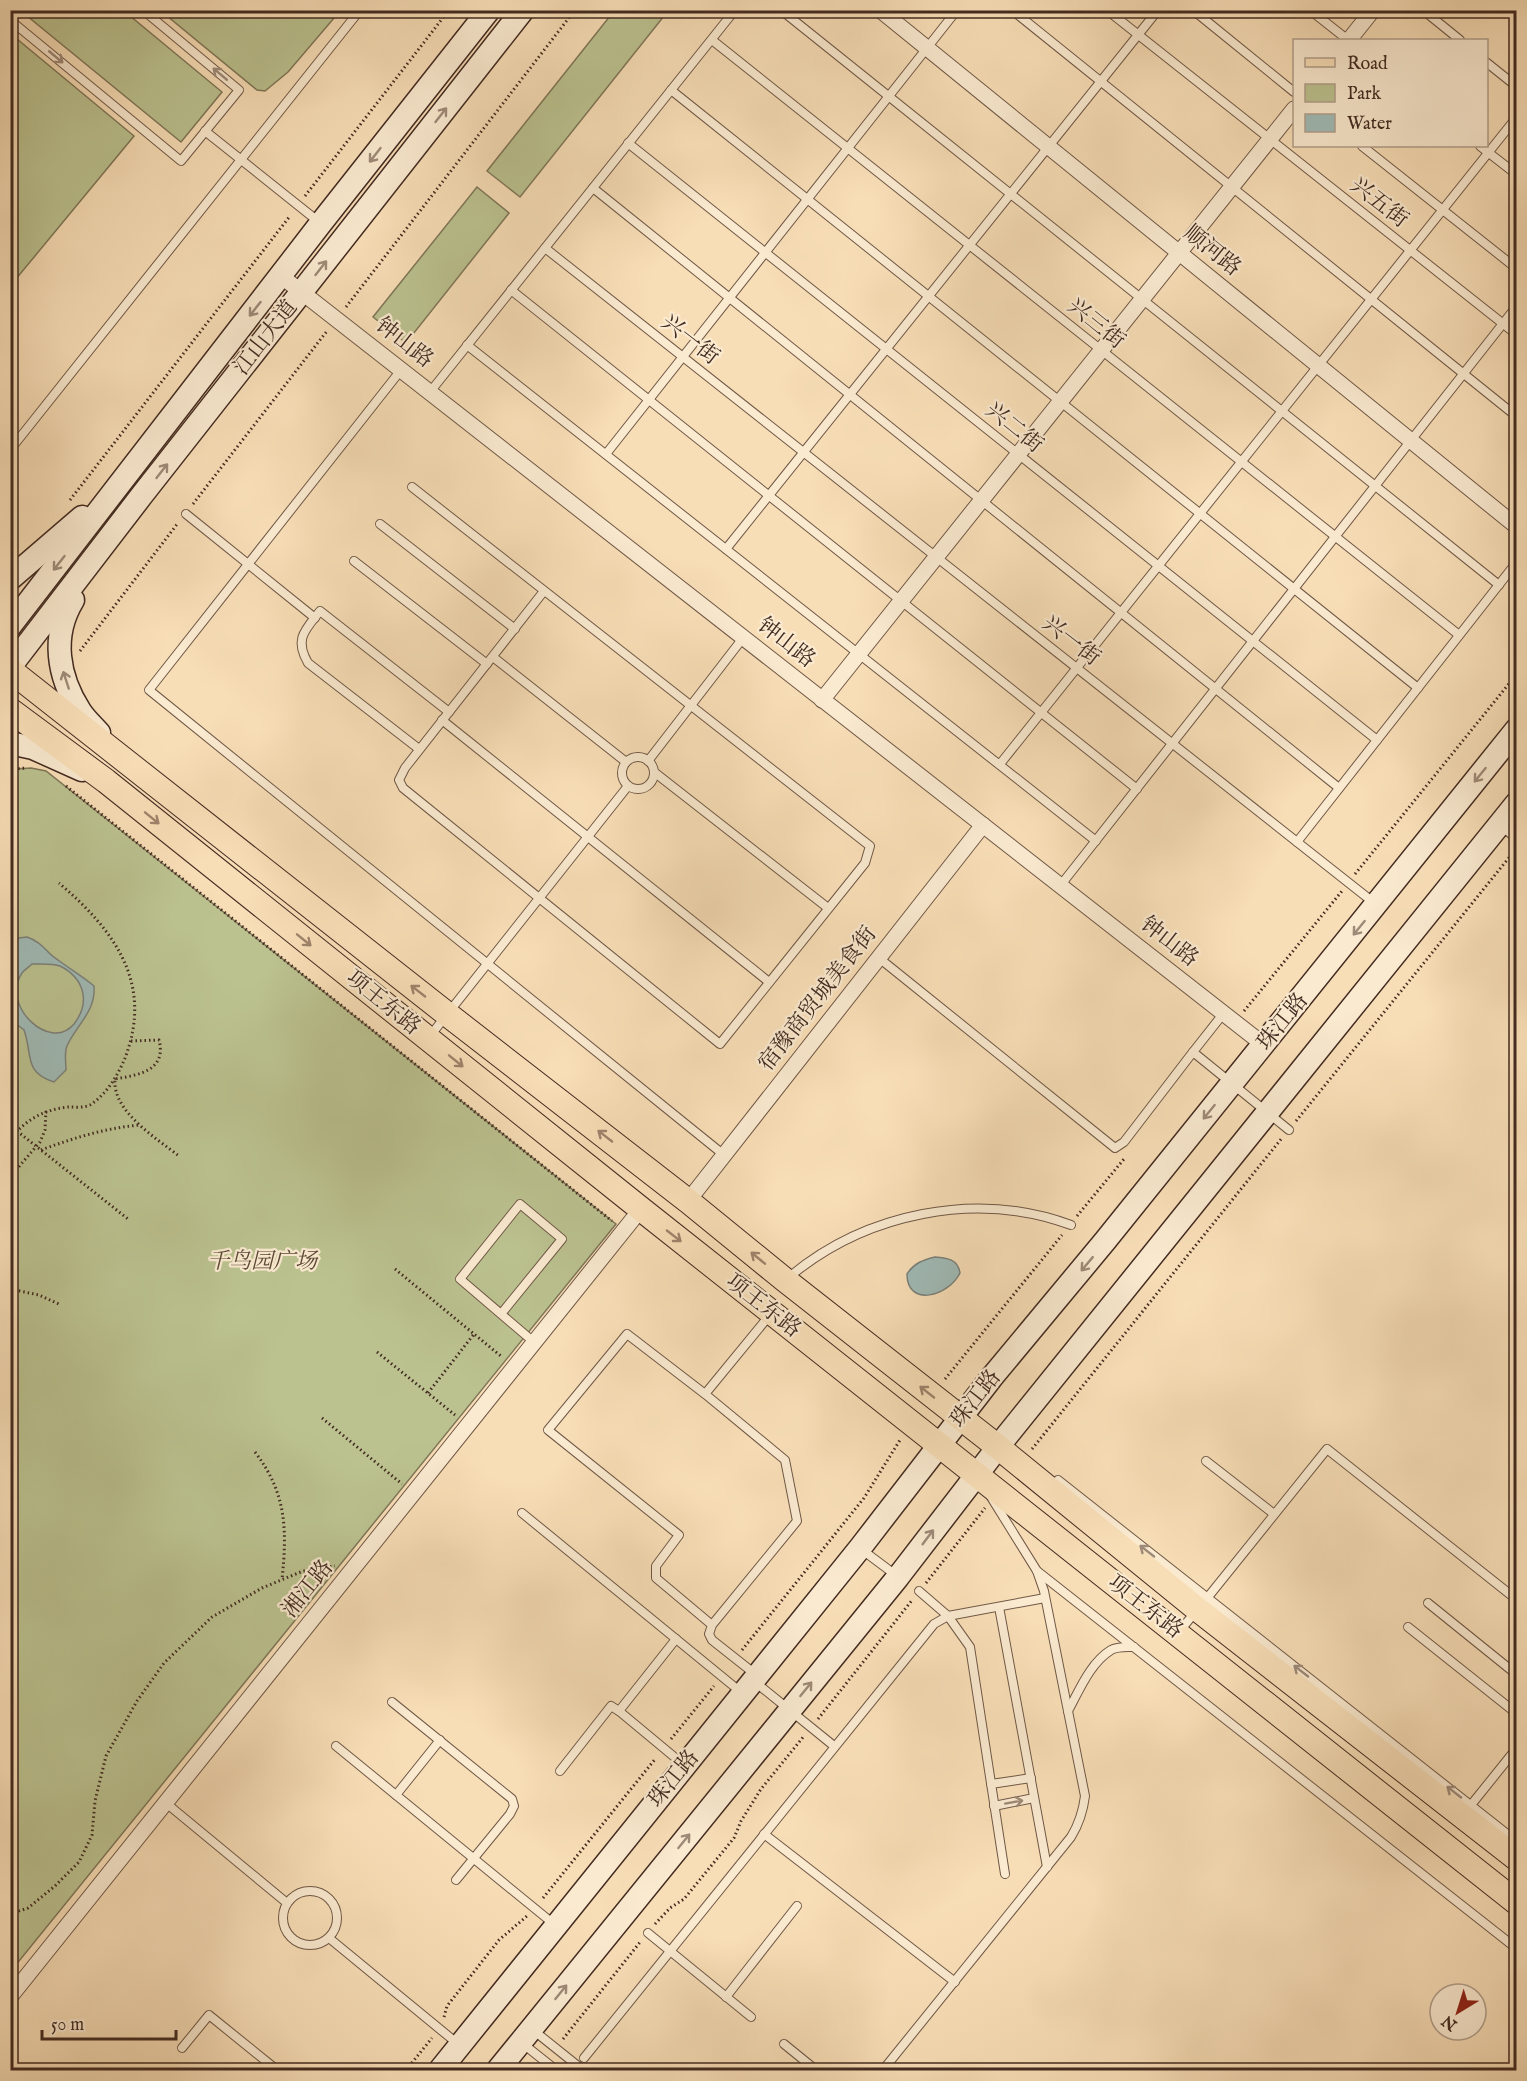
<svg xmlns="http://www.w3.org/2000/svg" width="1527" height="2081" font-family="'IM FELL English','Noto Serif SC',serif">
<rect width="100%" height="100%" fill="#f8deb7"/>
<filter id="stains"><feTurbulence type="fractalNoise" baseFrequency=".00333" numOctaves="4"/><feColorMatrix values="0 0 0 0 .2 0 0 0 0 .09 0 0 0 0 .02 0 0 0 .5 -.17"/></filter>
<radialGradient id="worn" r=".72"><stop offset=".6" stop-color="#630" stop-opacity="0"/><stop offset="1" stop-color="#630" stop-opacity=".3"/></radialGradient>
<g fill="#bbc290" stroke="#7f7658" stroke-width="1.5">
<path d="M21 11H124L222 92 181 142Z"/>
<path d="M161 11H340L288 72 265 91 257 90Z"/>
<path d="M614 11H668L520 197 487 171Z"/>
<path d="M11 34 134 136 11 285Z"/>
<path d="M477 187 509 213 406 343 373 317Z"/>
<path d="M31 768 46 771 616 1224 11 1971 10 771 15 769Z"/>
</g>
<g fill="#a0bbb7" stroke="#7b817b" stroke-width="1.5" fill-rule="evenodd">
<path d="M27 937C44 943 45 952 58 960 70 969 82 976 94 986 96 1012 76 1025 67 1046 64 1053 66 1063 66 1070L54 1082C23 1072 33 1055 24 1030L11 1020V939ZM32 964C40 964 53 963 60 966 84 978 91 1002 74 1024 50 1053 0 1005 22 973 24 970 29 967 32 964Z"/>
<path d="M935 1257C947 1258 958 1259 960 1273 949 1296 907 1308 907 1274 914 1263 923 1260 935 1257Z"/>
</g>
<g fill="none" stroke-linecap="round" stroke-linejoin="round">
<defs>
<g id="lane">
<path d="M781 10 1499 585"/>
<path d="M1012 10 1516 416"/>
<path d="M1107 10 1516 334"/>
<path d="M1193 10 1294 92"/>
<path d="M1310 10 1348 40"/>
<path d="M1423 10 1460 40"/>
<path d="M10 20 181 161 239 90 143 10"/>
<path d="M712 40 1459 635"/>
<path d="M1486 62 1516 86"/>
<path d="M671 90 1418 688"/>
<path d="M205 131 319 222"/>
<path d="M628 143 1377 740"/>
<path d="M1362 146 1516 268"/>
<path d="M1480 146 1516 174"/>
<path d="M593 188 1339 788"/>
<path d="M545 248 1373 902"/>
<path d="M511 290 1137 789"/>
<path d="M467 345 1096 841"/>
<path d="M401 370 149 690 724 1155"/>
<path d="M430 392 735 10"/>
<path d="M10 450 360 10"/>
<path d="M606 454 957 10"/>
<path d="M412 487 870 846 865 863 720 1044 403 788 399 780 405 768 544 591"/>
<path d="M186 514 315 618"/>
<path d="M380 524 515 629"/>
<path d="M726 549 1158 10"/>
<path d="M354 561 487 664"/>
<path d="M493 657 626 762"/>
<path d="M442 720 769 982"/>
<path d="M419 749 308 663C294 639 305 630 320 611L449 712"/>
<circle cx="638" cy="773" r="16"/>
<path d="M648 761 743 638"/>
<path d="M1000 764 1516 118"/>
<path d="M654 772 828 908"/>
<path d="M1501 826 1516 838"/>
<path d="M1297 842 1516 563"/>
<path d="M1060 886 1516 307"/>
<path d="M879 958 1115 1148 1124 1142 1193 1052 1289 1130"/>
<path d="M430 1036 628 786"/>
<path d="M1193 1052 1223 1014"/>
<path d="M788 1278C865 1213 976 1190 1071 1225"/>
<path d="M501 1314 562 1239 520 1204 460 1279 535 1343"/>
<path d="M705 1394 769 1316"/>
<path d="M1206 1461 1274 1514"/>
<path d="M1058 1480 1516 1841"/>
<path d="M522 1513 742 1693"/>
<path d="M861 1549 897 1576"/>
<path d="M1037 1571 1516 1948"/>
<path d="M919 1591 948 1616 970 1647 1005 1874"/>
<path d="M1204 1602 1327 1449 1516 1599"/>
<path d="M1428 1603 1516 1674"/>
<path d="M999 1607 1047 1867"/>
<path d="M712 1625 656 1578V1566L679 1535 548 1430 627 1334 705 1394 785 1460 797 1521 712 1625 709 1634 712 1640 755 1674"/>
<path d="M1408 1627 1516 1713"/>
<path d="M1179 1632 1196 1611"/>
<path d="M755 1682 834 1746"/>
<path d="M392 1702 512 1799 514 1806 510 1814 456 1880"/>
<path d="M619 1711 684 1765"/>
<path d="M1068 1711C1079 1691 1090 1663 1111 1650 1118 1646 1127 1647 1134 1647"/>
<path d="M336 1746 555 1925"/>
<path d="M560 1771 611 1706 619 1711 676 1639"/>
<path d="M991 1784 1031 1778"/>
<path d="M396 1795 440 1740"/>
<path d="M166 1803 287 1903"/>
<path d="M1471 1805 1516 1749"/>
<path d="M994 1806 1034 1798"/>
<path d="M764 1834 955 1982"/>
<circle cx="310" cy="1918" r="27"/>
<path d="M648 1933 751 2017"/>
<path d="M329 1938 458 2044"/>
<path d="M726 1997 797 1906"/>
<path d="M533 2030 583 2070"/>
<path d="M522 2043 556 2070"/>
<path d="M784 2044 816 2070"/>
<path d="M182 2048 209 2015 277 2070"/>
<path d="M584 2058 934 1624 948 1616 1045 1598"/>
<path d="M883 2070 1071 1837C1079 1824 1083 1812 1085 1796L1044 1591 1037 1571 991 1497"/>
</g>
<g id="street">
<path d="M880 10 1516 526"/>
<path d="M1349 40 1373 10"/>
<path d="M281 276 1264 1045"/>
<path d="M822 700 1294 109"/>
<path d="M688 1201 983 825"/>
<path d="M10 1997 641 1209"/>
</g>
<g id="secondary">
<path d="M10 579 82 517"/>
<path d="M73 600C51 636 58 677 80 711 85 719 93 726 99 733"/>
<path d="M10 626 321 223 489 10"/>
<path d="M10 667 142 495 523 10"/>
<path d="M10 743 33 748 82 770"/>
<path d="M440 2070 860 1548 992 1377 1105 1241 1516 730"/>
<path d="M498 2070 898 1577 1005 1438 1516 804"/>
</g>
<g id="primary">
<path d="M10 670 447 1014 688 1201 785 1280 998 1447 1197 1609 1516 1858"/>
<path d="M10 710 106 781 641 1209 1516 1902"/>
</g>
</defs>
<use href="#lane" stroke="#705846" stroke-width="10"/>
<use href="#street" stroke="#705846" stroke-width="17"/>
<use href="#secondary" stroke="#432b21" stroke-width="25"/>
<use href="#primary" stroke="#432b21" stroke-width="26"/>
<g stroke="#432b21" stroke-width="3" stroke-dasharray="1.5 3" stroke-linecap="butt">
<path d="M305 196 449 10"/>
<path d="M346 307 575 10"/>
<path d="M70 500 290 216"/>
<path d="M193 504 327 331"/>
<path d="M80 651 178 523"/>
<path d="M10 772 15 769 26 768"/>
<path d="M66 786 612 1221"/>
<path d="M1355 874 1516 675"/>
<path d="M1244 1011 1342 891"/>
<path d="M131 1041 159 1040C167 1071 138 1075 115 1079 112 1111 156 1138 179 1156"/>
<path d="M1296 1121 1516 849"/>
<path d="M17 1131 128 1219"/>
<path d="M10 1139C27 1119 43 1110 68 1107 75 1107 84 1108 90 1105 107 1094 118 1075 125 1058 154 983 114 930 59 883"/>
<path d="M41 1150C74 1138 105 1128 140 1125"/>
<path d="M10 1177 40 1142 45 1130 46 1110"/>
<path d="M1077 1216 1124 1159"/>
<path d="M395 1269 502 1357"/>
<path d="M10 1289 39 1295 61 1305"/>
<path d="M377 1352 455 1415"/>
<path d="M945 1379 1062 1235"/>
<path d="M428 1393 474 1334"/>
<path d="M322 1418 402 1484"/>
<path d="M1032 1449 1282 1138"/>
<path d="M255 1452C287 1494 287 1530 282 1580"/>
<path d="M926 1583 985 1508"/>
<path d="M742 1650 864 1498 900 1440"/>
<path d="M818 1719 913 1599"/>
<path d="M671 1739 714 1686"/>
<path d="M543 1898 656 1758"/>
<path d="M10 1914 28 1908 55 1886 79 1862 92 1835 95 1801 106 1756 137 1701 164 1663 212 1617 262 1588 303 1571 335 1566"/>
<path d="M655 1924 670 1908 684 1899 734 1838 741 1821 761 1789 804 1736"/>
<path d="M444 2017 447 2006 499 1940 527 1916"/>
<path d="M563 2039 641 1941"/>
<path d="M406 2070 432 2038"/>
</g>
<use href="#lane" stroke="#faead0" stroke-width="8"/>
<use href="#street" stroke="#faead0" stroke-width="15"/>
<use href="#secondary" stroke="#faead0" stroke-width="22"/>
<use href="#primary" stroke="#f8deb7" stroke-width="24"/>
</g>
<defs><path id="oneway-shaft" d="M-6 0H5M1.5-3L5.5 0L1.5 3" fill="none" stroke-width="1.6" stroke-linecap="round" stroke-linejoin="round" transform="scale(1.5)"/></defs>
<g stroke="#9e8a78">
<use href="#oneway-shaft" transform="translate(56 57) rotate(40)"/>
<use href="#oneway-shaft" transform="translate(220 74) rotate(-140)"/>
<use href="#oneway-shaft" transform="translate(441 115) rotate(-52)"/>
<use href="#oneway-shaft" transform="translate(375 155) rotate(128)"/>
<use href="#oneway-shaft" transform="translate(321 268) rotate(-52)"/>
<use href="#oneway-shaft" transform="translate(255 309) rotate(128)"/>
<use href="#oneway-shaft" transform="translate(162 471) rotate(-52)"/>
<use href="#oneway-shaft" transform="translate(59 563) rotate(128)"/>
<use href="#oneway-shaft" transform="translate(66 680) rotate(-108)"/>
<use href="#oneway-shaft" transform="translate(1480 775) rotate(129)"/>
<use href="#oneway-shaft" transform="translate(1359 928) rotate(129)"/>
<use href="#oneway-shaft" transform="translate(1209 1112) rotate(129)"/>
<use href="#oneway-shaft" transform="translate(1087 1264) rotate(130)"/>
<use href="#oneway-shaft" transform="translate(928 1537) rotate(-53)"/>
<use href="#oneway-shaft" transform="translate(1147 1551) rotate(-142)"/>
<use href="#oneway-shaft" transform="translate(1301 1671) rotate(-142)"/>
<use href="#oneway-shaft" transform="translate(806 1689) rotate(-51)"/>
<use href="#oneway-shaft" transform="translate(1454 1792) rotate(-142)"/>
<use href="#oneway-shaft" transform="translate(1014 1802) rotate(-10)"/>
<use href="#oneway-shaft" transform="translate(684 1841) rotate(-51)"/>
<use href="#oneway-shaft" transform="translate(561 1992) rotate(-51)"/>
</g>
<g stroke="#9e846c">
<use href="#oneway-shaft" transform="translate(152 818) rotate(39)"/>
<use href="#oneway-shaft" transform="translate(304 940) rotate(39)"/>
<use href="#oneway-shaft" transform="translate(418 991) rotate(-142)"/>
<use href="#oneway-shaft" transform="translate(456 1061) rotate(39)"/>
<use href="#oneway-shaft" transform="translate(605 1136) rotate(-142)"/>
<use href="#oneway-shaft" transform="translate(674 1236) rotate(38)"/>
<use href="#oneway-shaft" transform="translate(758 1258) rotate(-141)"/>
<use href="#oneway-shaft" transform="translate(927 1392) rotate(-142)"/>
</g>
<g text-anchor="middle" dominant-baseline="central" stroke-width="4.5" stroke-linejoin="round" paint-order="stroke">
<g font-size="22" fill="#432b21" stroke="#faead0">
<text transform="translate(1379 203) rotate(38)">兴五街</text>
<text transform="translate(1212 251) rotate(39)">顺河路</text>
<text transform="translate(1096 324) rotate(39)">兴三街</text>
<text transform="translate(266 338) rotate(-52)">江山大道</text>
<text transform="translate(690 340) rotate(38)">兴一街</text>
<text transform="translate(404 343) rotate(38)">钟山路</text>
<text transform="translate(1014 428) rotate(39)">兴二街</text>
<text transform="translate(1071 641) rotate(38)">兴一街</text>
<text transform="translate(786 643) rotate(38)">钟山路</text>
<text transform="translate(1169 942) rotate(38)">钟山路</text>
<text transform="translate(818 999) rotate(-52)">宿豫商贸城美食街</text>
<text transform="translate(383 1003) rotate(39)">项王东路</text>
<text transform="translate(1283 1022) rotate(-51)">珠江路</text>
<text transform="translate(763 1306) rotate(38)">项王东路</text>
<text transform="translate(976 1399) rotate(-52)">珠江路</text>
<text transform="translate(308 1589) rotate(-51)">湘江路</text>
<text transform="translate(1145 1607) rotate(38)">项王东路</text>
<text transform="translate(674 1779) rotate(-51)">珠江路</text>
</g>
<g font-size="22" font-style="italic" fill="#5b4937" stroke="#faead0">
<text x="262" y="1262">千鸟园广场</text>
</g>
</g>
<rect width="1527" height="2081" fill="none" stroke="#f8deb7" stroke-width="36"/>
<rect x="12" y="12" width="1503" height="2057" fill="none" stroke="#432b21" stroke-width="3"/>
<rect x="18" y="18" width="1491" height="2045" fill="none" stroke="#432b21" stroke-width="1.5"/>
<rect x="1293" y="39" width="195" height="108" fill="#faead0" stroke="#b19e8a" stroke-width="1.5"/>
<rect x="1305" y="58" width="30" height="9" fill="#f8deb7" stroke="#b19e8a" stroke-width="1.5"/>
<text x="1347" y="69" font-size="18" fill="#432b21">Road</text>
<rect x="1305" y="84" width="30" height="18" fill="#bbc290" stroke="#b19e8a" stroke-width="1.5"/>
<text x="1347" y="99" font-size="18" fill="#432b21">Park</text>
<rect x="1305" y="114" width="30" height="18" fill="#a0bbb7" stroke="#b19e8a" stroke-width="1.5"/>
<text x="1347" y="129" font-size="18" fill="#432b21">Water</text>
<g transform="translate(1458 2012) rotate(218)"><circle r="28" fill="#faead0" stroke="#b19e8a" stroke-width="1.5"/>
<path d="M0-4.5L10 22L0 15L-10 22Z" fill="#8f2418"/>
<text y="-9" font-size="16" font-weight="bold" text-anchor="middle" fill="#432b21">N</text>
</g>
<path d="M42 2030v9h134v-9" fill="none" stroke="#432b21" stroke-width="3"/>
<text x="51" y="2030" font-size="18" fill="#432b21" stroke="#faead0" stroke-width="4.5" paint-order="stroke">50 m</text>
<rect width="100%" height="100%" filter="url(#stains)"/>
<rect width="100%" height="100%" fill="url(#worn)"/>
</svg>
